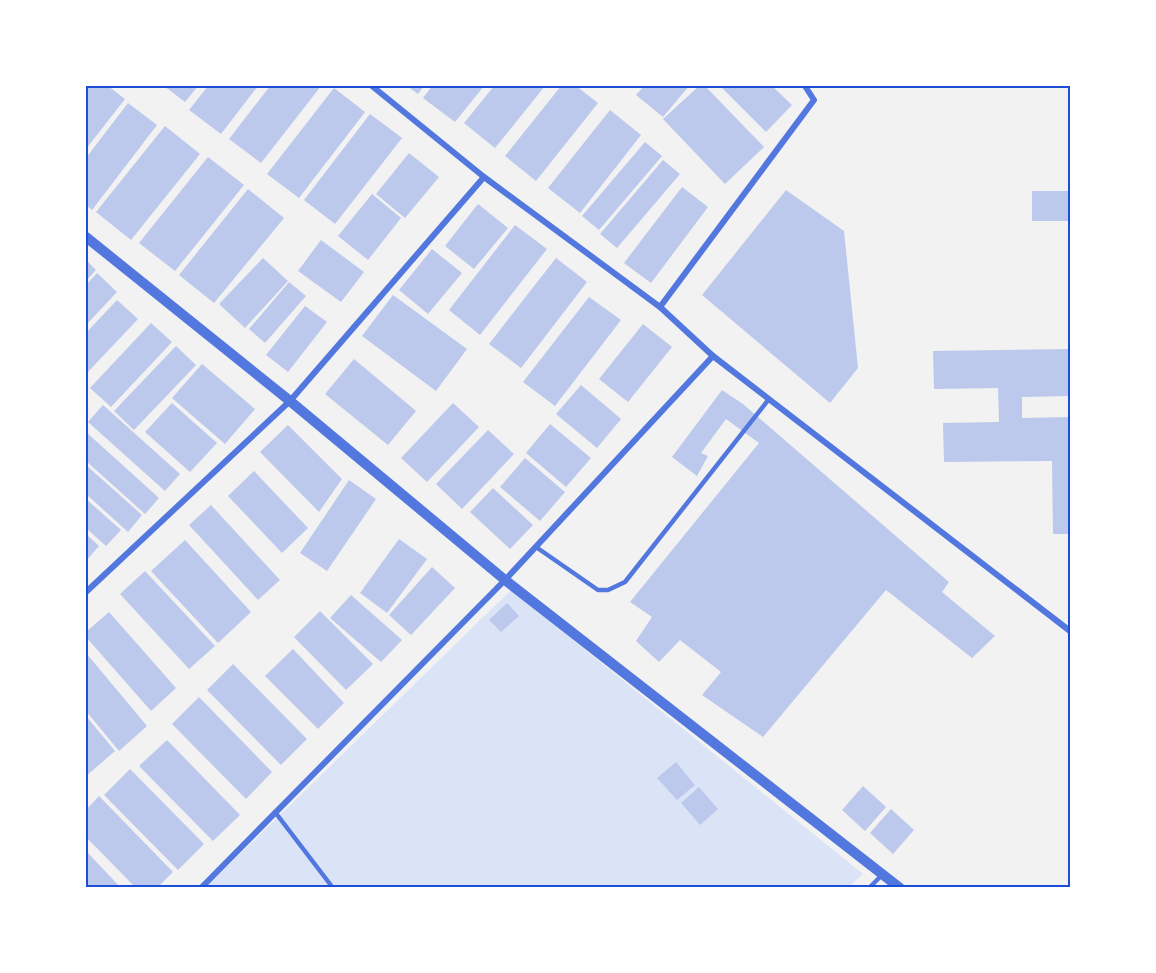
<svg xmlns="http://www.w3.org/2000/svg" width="1156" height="973" font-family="Ubuntu,sans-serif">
<rect width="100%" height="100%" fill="#f2f2f2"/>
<path fill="#dbe4f7" d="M511 590 863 874 848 888H205Z"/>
<g fill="#bdc9ec">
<path d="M88 86H108L125 99 86 149V89Z"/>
<path d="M164 86H198L185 102Z"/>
<path d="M208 86H258L221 134 189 110Z"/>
<path d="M270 86H321L261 163 229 139Z"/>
<path d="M407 86H424L418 94Z"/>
<path d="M432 86H484L455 122 423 98Z"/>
<path d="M494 86H545L495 148 464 123Z"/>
<path d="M561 86H576L598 103 536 181 505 156Z"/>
<path d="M644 86H689L663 117 636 95Z"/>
<path d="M699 86H705L764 147 725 184 663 119Z"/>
<path d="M720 86H772L792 105 766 132Z"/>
<path d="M334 88 365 112 299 198 267 174Z"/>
<path d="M128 103 157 125 92 210 86 205V158Z"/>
<path d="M610 110 641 135 580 213 548 188Z"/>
<path d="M370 114 402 138 335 224 304 200Z"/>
<path d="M165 126 200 154 131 240 96 212Z"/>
<path d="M645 142 662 156 599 230 582 216Z"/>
<path d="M409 153 439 177 405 218 376 194Z"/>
<path d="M208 157 244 185 175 271 139 243Z"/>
<path d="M663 160 680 174 617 248 600 234Z"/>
<path d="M682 187 708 207 651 283 624 263Z"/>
<path d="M248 189 284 218 214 303 179 275Z"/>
<path d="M786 190 844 231 858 368 830 403 702 295Z"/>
<rect x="1032" y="191" width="38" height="30"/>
<path d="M372 194 401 218 368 260 338 236Z"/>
<path d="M478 204 508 228 474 269 445 246Z"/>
<path d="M515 225 547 249 480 335 449 310Z"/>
<path d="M321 240 364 272 341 302 298 271Z"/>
<path d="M432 249 462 273 428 314 399 290Z"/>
<path d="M263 258 288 281 245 328 219 304Z"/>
<path d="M556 258 587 282 521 368 489 344Z"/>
<path d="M86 260 96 270 86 281Z"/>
<path d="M97 273 117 292 86 325V285Z"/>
<path d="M289 282 306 296 265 343 249 329Z"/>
<path d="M393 295 467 349 436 391 362 336Z"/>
<path d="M589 297 621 320 555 406 523 382Z"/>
<path d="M117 300 138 319 86 374V333Z"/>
<path d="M305 306 327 322 288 372 266 355Z"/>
<path d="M151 323 172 342 111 407 90 388Z"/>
<path d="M643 324 672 347 628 402 599 379Z"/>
<path d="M176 346 196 365 134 430 114 411Z"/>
<path d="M1070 349V396L1022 397V418L1070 417V463H1068L1069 488H1070V534H1053L1052 461 944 462 943 423 999 422 998 388 934 389 933 351Z"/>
<path d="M354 359 416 411 388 445 325 394Z"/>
<path d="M202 364 255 409 225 444 172 398Z"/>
<path d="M581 385 621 419 597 448 556 414Z"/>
<path d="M722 390 743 404 949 582 942 592 995 636 972 658 886 590 763 737 702 695 721 672 680 640 659 662 636 641 652 617 630 602 759 443 726 419 701 453 708 456 697 476 672 457Z"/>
<path d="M172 403 217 443 190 472 145 432Z"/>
<path d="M453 403 479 427 427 482 401 458Z"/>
<path d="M103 405 180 474 165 491 88 422Z"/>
<path d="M550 424 591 458 566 487 526 453Z"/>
<path d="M288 425 342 479 319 512 260 452Z"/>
<path d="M488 430 514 454 462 509 436 484Z"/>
<path d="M86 432 159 498 145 514 86 461Z"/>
<path d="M525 458 565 492 540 521 500 487Z"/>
<path d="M86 465 142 515 128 532 86 494Z"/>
<path d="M254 471 308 528 282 553 228 496Z"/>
<path d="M349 480 376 499 327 571 300 553Z"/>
<path d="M493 488 533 525 510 549 470 512Z"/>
<path d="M86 499 121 530 106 546 86 528Z"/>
<path d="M211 505 280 580 258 600 189 525Z"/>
<path d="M86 534 99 546 86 561Z"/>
<path d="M399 539 427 559 387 613 360 593Z"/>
<path d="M185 540 251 612 218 643 151 571Z"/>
<path d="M432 567 455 588 411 635 389 615Z"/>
<path d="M145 571 215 646 189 669 120 594Z"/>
<path d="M351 595 402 640 381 662 330 618Z"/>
<path d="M507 603 519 616 501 632 489 620Z"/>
<path d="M320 611 373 664 346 690 294 637Z"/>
<path d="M109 612 176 688 151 711 86 637V632Z"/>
<path d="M293 649 344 703 318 729 265 676Z"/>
<path d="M86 653 147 726 119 751 86 711Z"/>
<path d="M233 664 307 739 281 765 207 690Z"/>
<path d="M199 697 272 772 246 799 172 724Z"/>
<path d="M86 716 115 751 86 776Z"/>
<path d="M167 740 240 815 213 841 139 766Z"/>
<path d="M676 762 695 785 677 800 657 778Z"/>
<path d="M130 769 204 844 178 870 104 795Z"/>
<path d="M863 786 886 807 865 831 842 810Z"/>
<path d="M699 787 718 809 700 825 681 803Z"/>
<path d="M99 796 173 872 157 888H136L86 837V810Z"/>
<path d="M891 809 914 830 893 854 870 833Z"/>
<path d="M86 851 121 888H86Z"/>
</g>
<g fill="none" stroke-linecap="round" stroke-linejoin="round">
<g stroke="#5277de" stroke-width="4.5">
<path d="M536 547 598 590H608L625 582 769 399"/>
<path d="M275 812 333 888"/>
<path d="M869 888 882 875"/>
</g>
<g stroke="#5277de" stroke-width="6">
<path d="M372 86 484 177 660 307 713 356 1070 631"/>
<path d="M660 307 814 100 805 86"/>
<path d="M86 592 290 401 484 177"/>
<path d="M201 888 505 580 713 356"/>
</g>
<path stroke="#5277de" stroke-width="10" d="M86 237 290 401 505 580 900 888"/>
</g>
<rect width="1156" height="973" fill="none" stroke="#ffffff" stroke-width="174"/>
<rect x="87" y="87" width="982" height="799" fill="none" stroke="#1d4ed8" stroke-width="2"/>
</svg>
